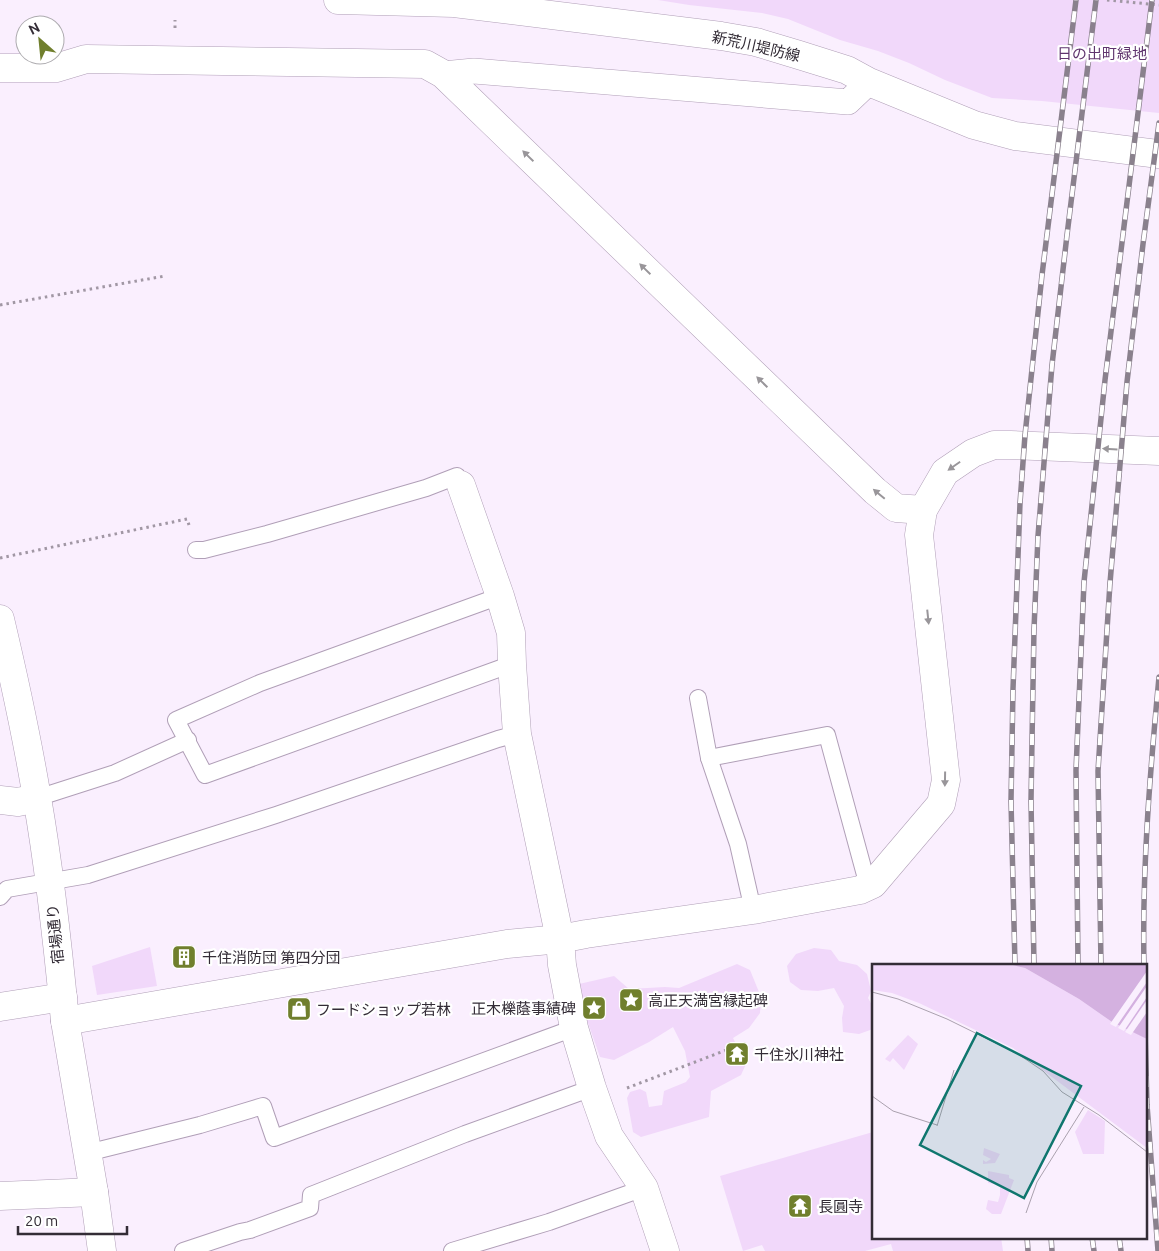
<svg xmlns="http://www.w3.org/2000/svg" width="1159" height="1251" font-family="Ubuntu,'Noto Sans JP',sans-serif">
<rect width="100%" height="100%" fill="#faeffe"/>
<g fill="#f1d8fa">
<path d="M658 0H1159V113L1042 101 992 98 945 80 909 63 878 51 840 40 788 19 762 13 689 5Z"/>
<path d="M150 947 157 986 97 995 92 966Z"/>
<path d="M814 948 831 950 839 961 857 965 867 974 871 991 868 998 873 1007V1029L859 1034 843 1032 842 1018 844 1006 834 988 818 991 801 990 790 982 787 966 796 954Z"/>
<path d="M737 964 750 970 761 997 760 1013 749 1028 733 1038 746 1064 741 1075 711 1091 709 1117 641 1137 633 1132 627 1098 630 1092 640 1089 646 1092 649 1107 662 1105 664 1091 686 1082 690 1077 685 1051 673 1027 649 1042 614 1060 600 1057 582 1006 579 984 614 976 629 989 665 987 679 988Z"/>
<path d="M873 1132V1237H1001L1003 1251H893L891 1244 865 1251H765L762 1245 743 1251 720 1176Z"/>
</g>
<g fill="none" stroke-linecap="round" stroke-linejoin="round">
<defs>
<g id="service">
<path d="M196 550H204L267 534 426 488 457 476 461 485"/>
<path d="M500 596 260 683 176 720 205 775 512 664"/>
<path d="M698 698 709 758 738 844 753 910"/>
<path d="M709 758 827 735 868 886"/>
<path d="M37 798 115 773 188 740"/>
<path d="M0 897 7 889 88 875 276 815 498 739 517 734"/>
<path d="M87 1153 200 1125 263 1106 274 1138 574 1028"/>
<path d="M183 1251 240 1232 250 1230 310 1208 311 1195 465 1134 592 1088"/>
<path d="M452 1251 549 1222 644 1188"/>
</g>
<path id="pedestrian" d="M443 74 474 71 848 102 869 82"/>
<g id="minor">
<path d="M0 68H56L86 59 425 64 443 74 875 491 896 508 923 510"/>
<path d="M461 485 500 596 511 633 512 664 517 734 560 939 562 965 574 1028 592 1088 609 1136 644 1188 665 1251"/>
<path d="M0 800 18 802 37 798"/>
<path d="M0 1196 94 1192"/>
<path d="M102 1251 94 1192 65 1021 507 944 560 939 586 934 753 910 860 890 873 884 941 804 946 780 919 535 923 510 945 472 973 453 994 445H1010L1159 451"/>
</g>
<g id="tertiary">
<path d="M0 619C14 678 27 738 37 798 50 872 58 947 65 1021"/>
<path d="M0 1007 63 997"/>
</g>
<path id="secondary" d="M338 0 454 3 721 36 756 42 799 55 847 70 869 82 974 125 1015 136 1159 154"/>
</defs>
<use href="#service" stroke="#b09fb7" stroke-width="18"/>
<use href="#pedestrian" stroke="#b09fb7" stroke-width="26"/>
<use href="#minor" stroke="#b09fb7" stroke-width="29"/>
<use href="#tertiary" stroke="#b09fb7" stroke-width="29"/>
<use href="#secondary" stroke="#b09fb7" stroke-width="29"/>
<g stroke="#a197a4" stroke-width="3" stroke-dasharray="2.5 4" stroke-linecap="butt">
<path d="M1107 0 1159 5"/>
<path d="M175 28V20"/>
<path d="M0 305 165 276"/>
<path d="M0 558 187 519 189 525"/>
<path d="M627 1088 737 1046"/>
</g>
<use href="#service" stroke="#fff" stroke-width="16"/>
<use href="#pedestrian" stroke="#fff" stroke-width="25"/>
<use href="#minor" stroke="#fff" stroke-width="28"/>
<use href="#tertiary" stroke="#fff" stroke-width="28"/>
<use href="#secondary" stroke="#fff" stroke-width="28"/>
<defs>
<g id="rail">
<path d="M1015 965 1011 801 1013 689 1020 503 1025 435 1042 275 1076 0"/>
<path d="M1034 965 1031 801 1032 741 1034 629 1038 536 1052 365 1067 235 1096 0"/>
<path d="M1078 965 1076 770 1084 582 1105 380 1152 0"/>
<path d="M1101 965 1098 771 1110 583 1127 382 1143 244 1159 123"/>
<path d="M1144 965C1142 868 1150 773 1159 677"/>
<path d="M1145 1032 1147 1105 1158 1251"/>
<path d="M1027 1237 1028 1251"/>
<path d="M1051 1237 1052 1251"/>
<path d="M1092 1237 1094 1251"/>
<path d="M1119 1237 1121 1251"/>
</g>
</defs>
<use href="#rail" stroke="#8a818d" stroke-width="5.5"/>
<use href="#rail" stroke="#fff" stroke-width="4" stroke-dasharray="11" stroke-linecap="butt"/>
</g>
<defs><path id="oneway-solid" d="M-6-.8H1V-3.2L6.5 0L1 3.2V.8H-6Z" transform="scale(1.25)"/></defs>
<g fill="#99969a">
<use href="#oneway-solid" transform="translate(528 156) rotate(-136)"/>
<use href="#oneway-solid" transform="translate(645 269) rotate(-136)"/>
<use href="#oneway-solid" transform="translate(762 382) rotate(-136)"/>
<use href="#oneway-solid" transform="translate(1110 449) rotate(-177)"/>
<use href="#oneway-solid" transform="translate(954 466) rotate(145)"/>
<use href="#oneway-solid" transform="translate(879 494) rotate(-140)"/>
<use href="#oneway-solid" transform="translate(928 617) rotate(84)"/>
<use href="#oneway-solid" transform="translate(945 779) rotate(91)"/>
</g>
<defs>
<symbol id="building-square" viewBox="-11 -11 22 22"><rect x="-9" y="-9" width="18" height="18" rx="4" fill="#707f2d" stroke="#fff"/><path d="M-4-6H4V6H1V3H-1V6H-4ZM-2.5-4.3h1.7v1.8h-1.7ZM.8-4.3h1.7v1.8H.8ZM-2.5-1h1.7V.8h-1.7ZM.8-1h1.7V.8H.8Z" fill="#fff"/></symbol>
<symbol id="sight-square" viewBox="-11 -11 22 22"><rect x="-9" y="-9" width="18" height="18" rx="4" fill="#707f2d" stroke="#fff"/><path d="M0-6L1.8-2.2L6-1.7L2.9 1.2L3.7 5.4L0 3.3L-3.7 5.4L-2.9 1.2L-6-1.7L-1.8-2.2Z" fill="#fff"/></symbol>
<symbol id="shop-square" viewBox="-11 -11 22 22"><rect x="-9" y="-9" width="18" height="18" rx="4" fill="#707f2d" stroke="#fff"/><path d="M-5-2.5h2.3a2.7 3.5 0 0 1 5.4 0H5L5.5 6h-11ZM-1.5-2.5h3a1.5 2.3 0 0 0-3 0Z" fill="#fff"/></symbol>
<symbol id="temple-square" viewBox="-11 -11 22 22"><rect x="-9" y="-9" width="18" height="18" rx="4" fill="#707f2d" stroke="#fff"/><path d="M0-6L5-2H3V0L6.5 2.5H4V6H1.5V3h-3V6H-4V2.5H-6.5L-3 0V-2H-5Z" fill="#fff"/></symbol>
</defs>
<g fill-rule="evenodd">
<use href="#building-square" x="170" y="943" width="28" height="28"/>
<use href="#sight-square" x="617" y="986" width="28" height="28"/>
<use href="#sight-square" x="580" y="994" width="28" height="28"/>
<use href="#shop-square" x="285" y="995" width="28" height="28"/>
<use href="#temple-square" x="723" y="1040" width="28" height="28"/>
<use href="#temple-square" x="786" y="1192" width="28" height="28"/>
</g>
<g text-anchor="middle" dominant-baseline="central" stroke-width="4.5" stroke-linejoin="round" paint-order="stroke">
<g font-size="15" fill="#332c36" stroke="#fff">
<text transform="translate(756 46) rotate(13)">新荒川堤防線</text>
<text transform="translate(55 934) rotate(-96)">宿場通り</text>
</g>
<g font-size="15" fill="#5f346e" stroke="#fff">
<text x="1102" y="53">日の出町緑地</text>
</g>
<g font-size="15" fill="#332c36" stroke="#fff" text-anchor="start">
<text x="202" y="957">千住消防団 第四分団</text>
<text x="648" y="1000">高正天満宮縁起碑</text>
<text x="576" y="1008" text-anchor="end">正木櫟蔭事績碑</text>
<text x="316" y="1009">フードショップ若林</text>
<text x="754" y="1054">千住氷川神社</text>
<text x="818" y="1206">長圓寺</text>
</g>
</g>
<g transform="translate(872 964)">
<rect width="275" height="275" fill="#faeffe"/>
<path d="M0 0H136L153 4 207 35 240 58 272 73 275 75V184L141 84 47 39 20 29 0 26ZM36 71 46 80 32 106 21 94 18 98 13 95ZM216 146 233 157 232 190H211L203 168ZM112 184 128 190 123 199 111 200V196L114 198 119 195 111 191ZM116 207 137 211V214L142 216 129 250H120L114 245 116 236 126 238 128 231V221L116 219Z" fill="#f1d8fa"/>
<path d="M136 0H275V75L240 58 207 35 153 4Z" fill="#d4b1e0"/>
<path d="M275 7V18L244 63 238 60ZM275 22V33L252 67 246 64ZM275 36V48L259 71 253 68Z" fill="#faeffe"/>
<path fill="none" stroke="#aaa1ae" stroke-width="1" d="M0 28 26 35 75 55 146 90 171 107 190 128 227 151 275 188M0 132 21 147 65 161M65 162 82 106M154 249 165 218 212 143"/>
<path fill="#0f766e" fill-opacity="0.15" stroke="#0f766e" stroke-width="2.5" d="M105 69 209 122 152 234 48 181Z"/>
<rect width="275" height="275" fill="none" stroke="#332c36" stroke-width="2.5"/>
</g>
<g transform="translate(40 40) rotate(333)"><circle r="24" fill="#ffffff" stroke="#adabaf"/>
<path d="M0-4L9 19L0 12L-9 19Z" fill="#707f2d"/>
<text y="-8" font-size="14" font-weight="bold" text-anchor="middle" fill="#332c36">N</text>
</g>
<path d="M18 1226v8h109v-8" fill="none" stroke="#332c36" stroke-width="2.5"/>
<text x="25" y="1226" font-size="15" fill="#332c36" stroke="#ffffff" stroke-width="4" paint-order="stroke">20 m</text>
</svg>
